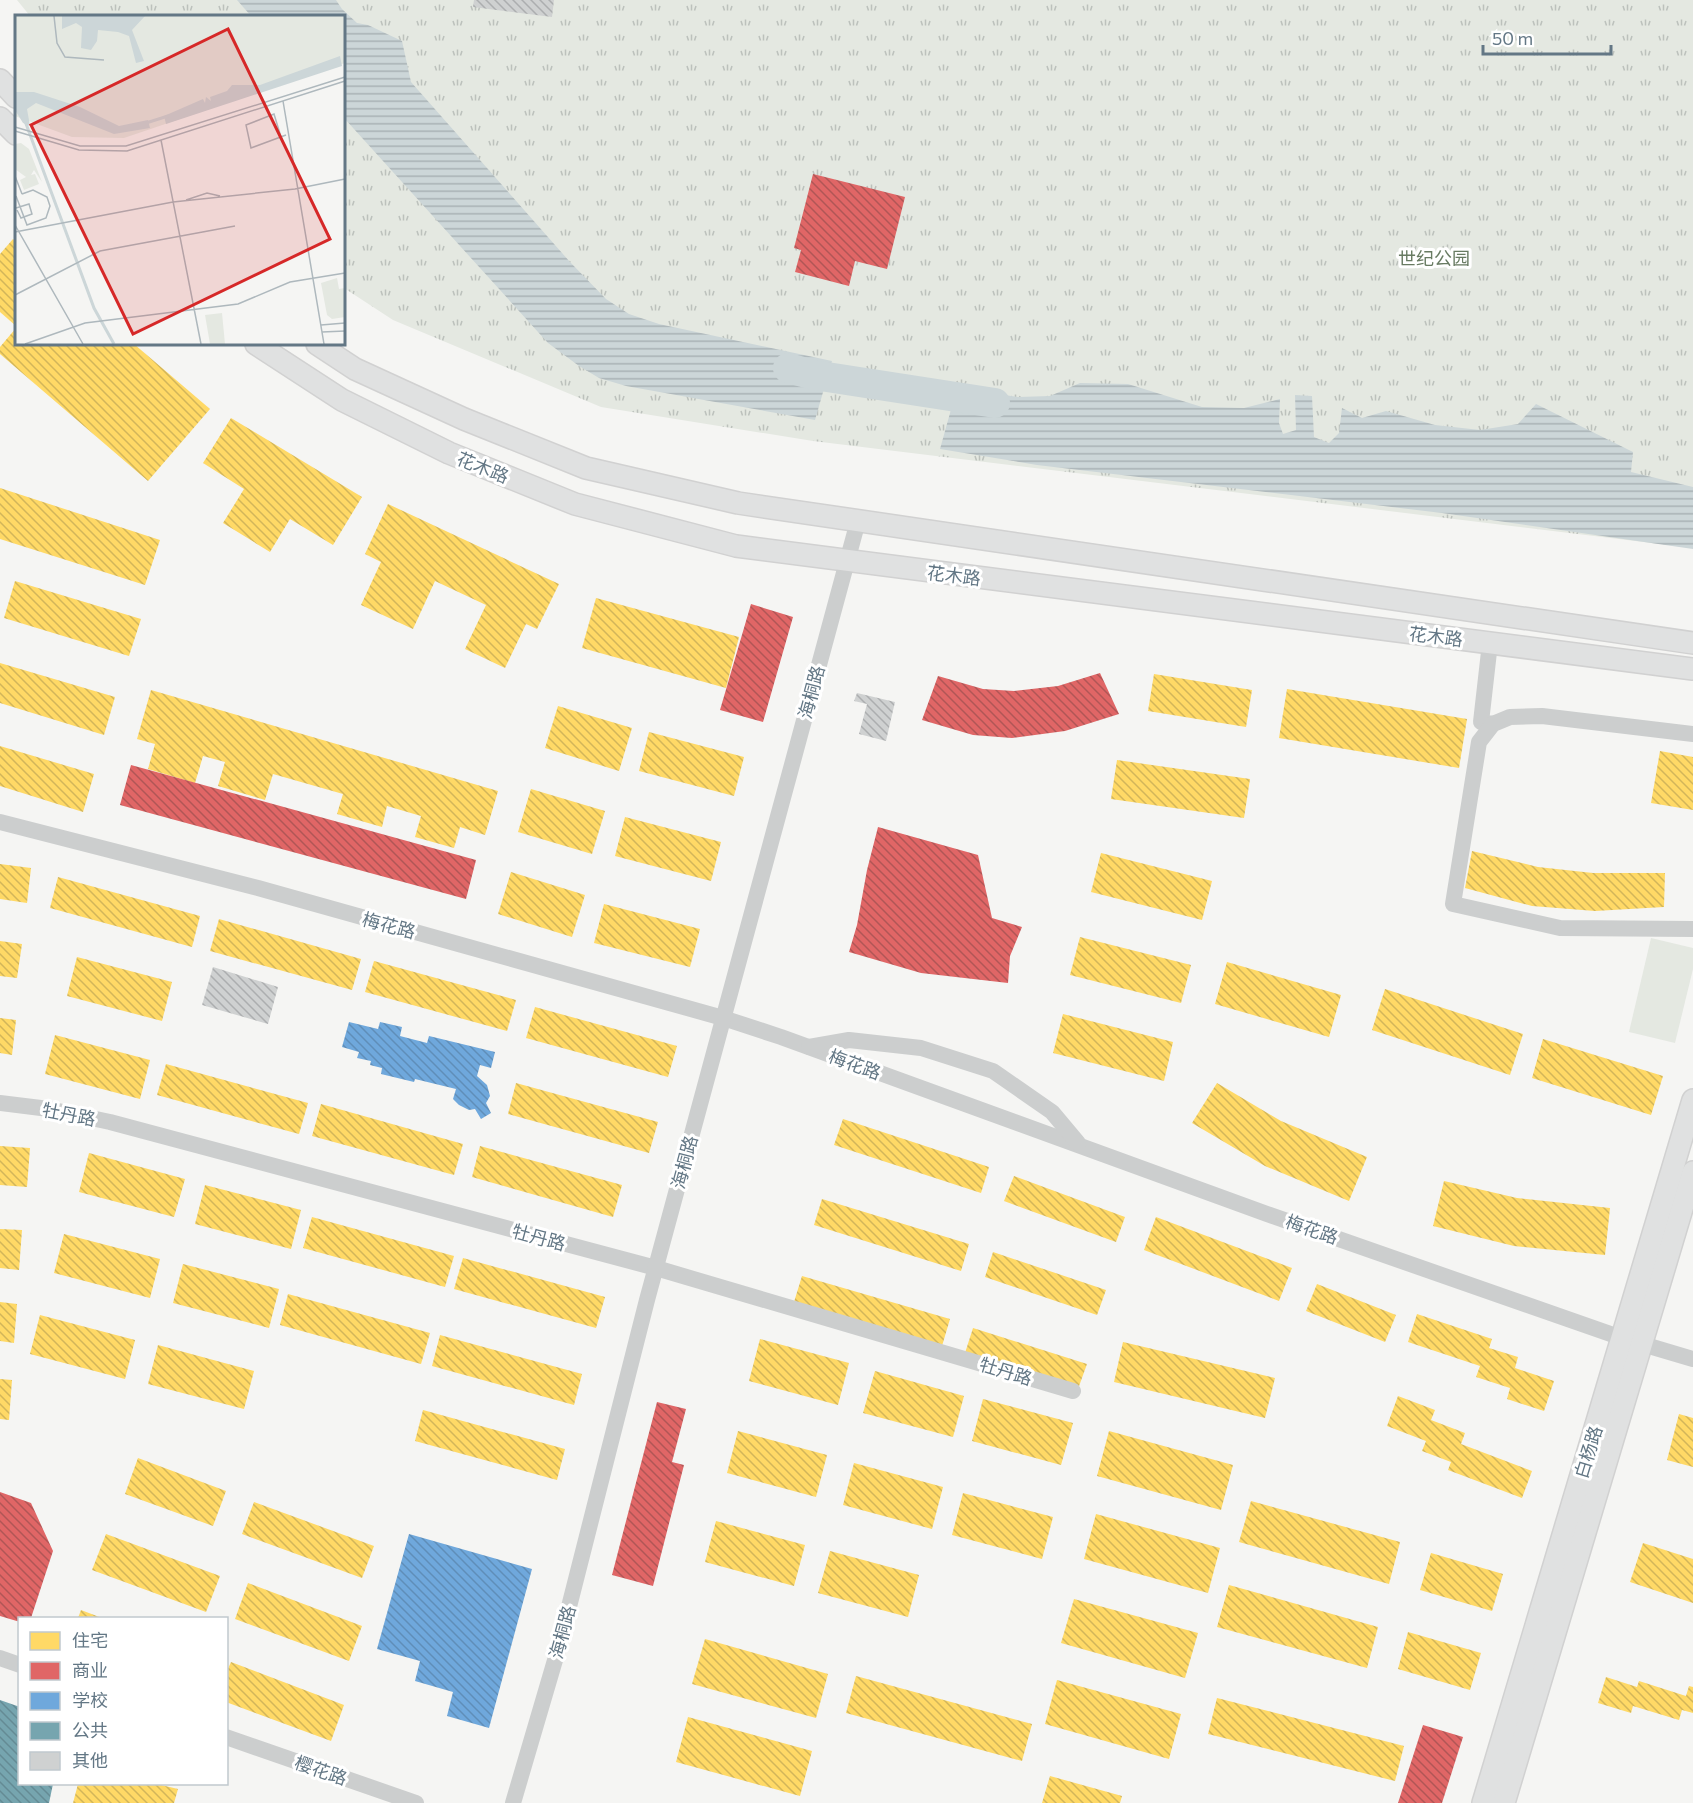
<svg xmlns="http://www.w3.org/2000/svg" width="1693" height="1803" font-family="Commissioner,'Noto Sans SC',sans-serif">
<defs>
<pattern id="park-tufts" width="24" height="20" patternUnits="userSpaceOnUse" patternTransform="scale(1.5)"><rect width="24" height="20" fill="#e4e8e1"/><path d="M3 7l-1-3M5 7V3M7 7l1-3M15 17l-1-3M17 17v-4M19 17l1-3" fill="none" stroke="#bcc1bc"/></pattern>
<pattern id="water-rules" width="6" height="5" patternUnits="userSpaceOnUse" patternTransform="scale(1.5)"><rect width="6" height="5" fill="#ccd6d8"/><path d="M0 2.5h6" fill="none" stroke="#a9b2b5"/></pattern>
<pattern id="homes-back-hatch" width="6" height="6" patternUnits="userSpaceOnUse" patternTransform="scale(1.5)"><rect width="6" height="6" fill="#ffd966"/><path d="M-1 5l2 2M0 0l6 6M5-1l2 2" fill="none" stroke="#d2b55a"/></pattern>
<pattern id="shops-back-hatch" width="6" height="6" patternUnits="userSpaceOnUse" patternTransform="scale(1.5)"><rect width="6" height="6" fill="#e06666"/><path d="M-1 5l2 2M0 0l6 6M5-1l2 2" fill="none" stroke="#b05656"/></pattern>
<pattern id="schools-back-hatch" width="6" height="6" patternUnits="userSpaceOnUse" patternTransform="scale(1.5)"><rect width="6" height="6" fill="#6fa8dc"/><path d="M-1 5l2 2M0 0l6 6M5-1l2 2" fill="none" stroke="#5f8eb8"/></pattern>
<pattern id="public-back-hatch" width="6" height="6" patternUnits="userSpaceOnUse" patternTransform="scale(1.5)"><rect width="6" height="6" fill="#76a5af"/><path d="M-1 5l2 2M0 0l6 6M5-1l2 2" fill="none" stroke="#648b94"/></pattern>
<pattern id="building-back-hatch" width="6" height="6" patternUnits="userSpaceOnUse" patternTransform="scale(1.5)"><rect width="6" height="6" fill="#cfd1d1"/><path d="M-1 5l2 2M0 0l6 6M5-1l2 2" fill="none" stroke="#acaeaf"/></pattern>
</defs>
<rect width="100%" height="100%" fill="#f5f5f3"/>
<path fill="url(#park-tufts)" d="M17 0H1693V548L813 441 601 407 393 320 344 288V16H30Z"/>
<path fill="#e4e8e1" d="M1651 938 1693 948V969L1675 1043 1629 1032Z"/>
<g fill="url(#water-rules)">
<path d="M237 0H336L342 9 357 23 368 25 402 41 411 82 570 262 606 299 629 314 659 324 832 361 815 420 626 386 599 378 579 366 548 343 344 118V16H251Z"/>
<path d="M1080 383 1128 384 1202 407 1244 408 1280 399 1279 423 1283 434 1296 430 1295 395 1312 396 1314 437 1329 443 1339 433 1342 408 1362 418 1386 411 1435 425 1480 430 1518 424 1536 404 1633 452 1631 472 1693 487V549L1442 513 1037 465 940 449 957 388 1018 397 1050 396Z"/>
</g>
<g fill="url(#homes-back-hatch)">
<path d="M13 239 16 243V326L0 312V254Z"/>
<path d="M16 328V344H134L210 409 148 481 0 354V347Z"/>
<path d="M231 418 362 497 333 545 290 519 270 552 223 523 244 489 203 463Z"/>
<path d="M0 488 160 540 145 585 0 539Z"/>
<path d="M388 504 559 584 537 629 526 624 505 668 465 649 486 605 435 581 413 629 361 605 381 562 365 554Z"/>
<path d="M15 581 141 619 129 656 4 618Z"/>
<path d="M596 598 739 637 726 688 582 648Z"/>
<path d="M0 663 115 697 104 735 0 703Z"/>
<path d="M1154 674 1252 690 1246 727 1148 711Z"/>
<path d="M1287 689 1467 719 1459 768 1279 738Z"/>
<path d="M151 690 498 791 485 835 460 827 454 848 415 837 421 816 387 806 382 827 337 814 343 794 273 774 265 800 218 786 225 762 203 756 195 783 148 769 155 744 137 739Z"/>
<path d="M558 706 632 728 619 771 545 748Z"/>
<path d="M649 732 744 757 734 796 639 771Z"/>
<path d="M0 746 94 774 83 812 0 786Z"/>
<path d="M1660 751 1693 757V810L1651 803Z"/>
<path d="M1117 760 1250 779 1244 818 1111 799Z"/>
<path d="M531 789 605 811 592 854 518 832Z"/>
<path d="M625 817 721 842 711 881 615 856Z"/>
<path d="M1472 851 1538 867 1593 873H1665L1664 907 1595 911 1532 906 1465 888Z"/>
<path d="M1101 853 1212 881 1202 920 1091 892Z"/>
<path d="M0 864 31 868 27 903 0 899Z"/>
<path d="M511 872 585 895 572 937 498 914Z"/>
<path d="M58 877 200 916 192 947 50 908Z"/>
<path d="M604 904 700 929 690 967 594 943Z"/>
<path d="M219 919 361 959 352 990 210 951Z"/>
<path d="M1080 937 1191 965 1181 1003 1070 975Z"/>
<path d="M0 941 22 944 17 978 0 976Z"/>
<path d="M77 957 172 982 162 1021 67 996Z"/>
<path d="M374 961 516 1000 507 1031 365 992Z"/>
<path d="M1227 962 1341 995 1329 1037 1215 1004Z"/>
<path d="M1385 989 1523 1034 1510 1075 1372 1030Z"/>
<path d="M535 1007 677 1046 668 1077 526 1038Z"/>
<path d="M1063 1014 1173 1042 1164 1081 1053 1053Z"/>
<path d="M0 1018 16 1020 12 1055 0 1053Z"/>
<path d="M55 1035 150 1060 140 1099 45 1074Z"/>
<path d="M1543 1039 1663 1076 1651 1115 1532 1078Z"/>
<path d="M166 1064 308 1103 299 1134 157 1095Z"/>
<path d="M516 1083 658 1122 649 1153 508 1114Z"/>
<path d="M1217 1083 1281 1121 1367 1157 1349 1201 1265 1166 1192 1123Z"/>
<path d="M321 1104 463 1144 454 1175 312 1136Z"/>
<path d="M843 1119 989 1167 981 1193 834 1145Z"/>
<path d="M0 1146 30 1148 27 1187 0 1185Z"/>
<path d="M480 1146 622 1185 613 1217 472 1177Z"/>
<path d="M89 1153 185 1179 174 1217 79 1192Z"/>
<path d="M1014 1176 1125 1217 1116 1242 1004 1201Z"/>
<path d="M1444 1181 1517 1198 1610 1208 1605 1255 1514 1246 1433 1226Z"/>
<path d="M205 1185 301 1210 291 1249 195 1224Z"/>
<path d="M822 1199 969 1244 961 1271 814 1225Z"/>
<path d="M312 1217 454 1256 445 1287 303 1248Z"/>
<path d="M1156 1217 1292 1268 1279 1301 1144 1250Z"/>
<path d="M0 1229 22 1230 19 1270 0 1268Z"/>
<path d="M64 1234 160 1259 150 1298 54 1273Z"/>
<path d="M993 1252 1106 1290 1097 1315 985 1277Z"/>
<path d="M463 1258 605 1297 596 1328 454 1289Z"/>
<path d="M183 1264 279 1289 269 1328 173 1303Z"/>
<path d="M802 1276 950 1319 942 1346 794 1302Z"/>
<path d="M1317 1284 1396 1315 1385 1342 1306 1311Z"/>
<path d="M288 1294 430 1333 421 1364 280 1325Z"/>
<path d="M0 1302 17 1304 14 1343 0 1341Z"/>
<path d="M1417 1314 1492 1339 1489 1348 1518 1357 1515 1368 1554 1381 1544 1411 1507 1399 1510 1388 1476 1377 1480 1366 1408 1342Z"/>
<path d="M40 1315 135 1340 125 1379 30 1354Z"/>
<path d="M973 1328 1087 1364 1078 1389 965 1353Z"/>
<path d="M440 1335 582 1374 574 1405 432 1366Z"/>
<path d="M760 1339 849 1363 838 1405 749 1381Z"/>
<path d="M1123 1342 1275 1378 1265 1418 1114 1382Z"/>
<path d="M158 1345 254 1371 244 1409 148 1384Z"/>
<path d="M875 1371 964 1396 953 1437 863 1413Z"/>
<path d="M0 1379 12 1380 9 1420 0 1419Z"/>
<path d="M1398 1396 1435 1410 1431 1420 1465 1433 1461 1444 1532 1471 1522 1498 1448 1470 1451 1462 1422 1451 1426 1441 1387 1426Z"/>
<path d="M983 1399 1073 1423 1061 1465 972 1441Z"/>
<path d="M423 1410 565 1449 557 1480 415 1441Z"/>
<path d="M1679 1414 1693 1418V1467L1667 1460Z"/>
<path d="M738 1431 827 1455 816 1497 727 1473Z"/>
<path d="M1109 1431 1233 1465 1221 1510 1097 1476Z"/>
<path d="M138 1458 226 1491 213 1526 125 1494Z"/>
<path d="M854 1463 943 1487 932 1529 843 1505Z"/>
<path d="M963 1493 1053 1517 1042 1559 952 1535Z"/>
<path d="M1251 1501 1400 1542 1389 1584 1239 1542Z"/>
<path d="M254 1502 374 1546 362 1578 242 1534Z"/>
<path d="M1096 1514 1220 1548 1208 1593 1084 1559Z"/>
<path d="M716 1521 805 1545 794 1586 705 1562Z"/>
<path d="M106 1534 220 1576 206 1612 92 1570Z"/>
<path d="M1643 1543 1693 1559V1603L1630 1582Z"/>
<path d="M830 1551 919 1575 908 1617 818 1593Z"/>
<path d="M1431 1553 1503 1574 1492 1611 1420 1590Z"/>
<path d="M248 1583 362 1626 349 1661 235 1619Z"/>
<path d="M1229 1585 1378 1627 1367 1668 1217 1627Z"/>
<path d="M1074 1599 1198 1633 1185 1678 1061 1643Z"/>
<path d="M81 1610 102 1618H78Z"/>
<path d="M1408 1632 1481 1653 1470 1690 1398 1669Z"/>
<path d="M705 1639 828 1674 816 1718 692 1684Z"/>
<path d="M231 1662 344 1705 331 1741 226 1702V1673Z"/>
<path d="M856 1676 1032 1724 1022 1761 846 1713Z"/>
<path d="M1606 1677 1637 1687 1639 1681 1686 1696 1689 1686 1693 1687V1713L1682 1710 1679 1720 1633 1706 1631 1713 1598 1703Z"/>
<path d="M1057 1680 1181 1714 1169 1759 1045 1724Z"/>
<path d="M1217 1698 1404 1746 1395 1781 1208 1734Z"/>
<path d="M688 1717 812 1751 800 1796 676 1762Z"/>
<path d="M1050 1776 1122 1796 1120 1803H1042Z"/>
<path d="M78 1784H157L178 1789 174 1803H73Z"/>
</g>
<g fill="url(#shops-back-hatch)">
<path d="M813 174 905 197 887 269 855 261 849 286 795 272 801 250 794 248Z"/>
<path d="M751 604 793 617 763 722 720 710Z"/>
<path d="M1100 673 1119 714 1065 731 1012 738 973 735 922 720 938 676 983 689 1014 691 1058 686Z"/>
<path d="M131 765 476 860 466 899 120 805Z"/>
<path d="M878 827 978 855 992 918 1022 927 1010 956 1008 983 921 973 849 952 857 925 867 870Z"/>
<path d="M657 1402 686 1409 672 1462 684 1465 653 1586 612 1575Z"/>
<path d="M0 1492 31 1503 53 1551 31 1618H20V1622L0 1616Z"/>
<path d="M1423 1725 1463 1737 1442 1803H1398Z"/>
</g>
<g fill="url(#schools-back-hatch)">
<path d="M349 1022 378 1029 380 1022 402 1027 400 1036 427 1043 429 1036 495 1052 491 1068 480 1065 477 1076 487 1085 490 1096 486 1103 491 1113 481 1119 475 1109 469 1110 459 1105 453 1099 456 1089 415 1079 414 1082 381 1074 382 1068 370 1065 371 1061 357 1058 359 1052 342 1047Z"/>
<path d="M409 1534 532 1569 489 1728 447 1716 453 1692 415 1681 420 1661 377 1649Z"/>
</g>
<path fill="url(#public-back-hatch)" d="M0 1700 20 1707V1784H53L49 1803H0Z"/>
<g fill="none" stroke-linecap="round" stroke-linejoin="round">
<path stroke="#ccd6d8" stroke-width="30" d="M788 368 814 375 995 403"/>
</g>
<g fill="url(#building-back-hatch)">
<path d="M474 0H554L552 17 473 7Z"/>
<path d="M857 693 895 702 886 741 859 734 867 704 854 701Z"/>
<path d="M213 967 278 987 268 1024 202 1005Z"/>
</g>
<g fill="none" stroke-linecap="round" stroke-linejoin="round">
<defs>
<g id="major">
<path d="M0 80 16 97"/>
<path d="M0 118 16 134"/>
<path d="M256 344 342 400 449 453 575 504 736 546 1693 669"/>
<path d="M317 344 355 369 464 419 586 468 738 503 1693 643"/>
<path d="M1483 1803 1693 1100"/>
<path d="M1504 1803 1693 1172"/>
</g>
</defs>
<use href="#major" stroke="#d1d1d1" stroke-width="24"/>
<g stroke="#cccece" stroke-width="16">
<path d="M1490 643 1481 722 1493 724"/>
<path d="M1693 734 1542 716 1510 717 1493 724 1479 742 1453 904 1560 928 1693 929"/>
<path d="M0 822 258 888 723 1018 781 1037 1267 1214 1622 1338 1693 1359"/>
<path d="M809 1047 849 1040 921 1048 993 1071 1052 1112 1078 1143"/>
<path d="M0 1103 49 1109 110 1122 656 1268 1073 1391"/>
<path d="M0 1658 20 1665"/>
<path d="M226 1737 416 1803"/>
<path d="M513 1803 558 1650 647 1300 858 521"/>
</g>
<use href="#major" stroke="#e0e1e1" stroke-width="21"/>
</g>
<g text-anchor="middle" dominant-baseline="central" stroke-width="6" stroke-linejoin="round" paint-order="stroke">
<g font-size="18" fill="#687b62" stroke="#fff">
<text x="1434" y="258">世纪公园</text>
</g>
<g font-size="18" fill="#637785" stroke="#fff">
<text transform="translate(483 467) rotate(22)">花木路</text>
<text transform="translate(954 575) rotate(7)">花木路</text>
<text transform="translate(1436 636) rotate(7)">花木路</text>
<text transform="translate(811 692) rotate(-75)">海桐路</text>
<text transform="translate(389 925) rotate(15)">梅花路</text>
<text transform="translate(855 1064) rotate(20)">梅花路</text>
<text transform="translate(69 1114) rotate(11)">牡丹路</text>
<text transform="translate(684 1162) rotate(-75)">海桐路</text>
<text transform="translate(1312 1229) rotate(19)">梅花路</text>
<text transform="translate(539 1237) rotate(15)">牡丹路</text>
<text transform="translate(1006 1371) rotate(17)">牡丹路</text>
<text transform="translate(1588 1452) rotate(-73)">白杨路</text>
<text transform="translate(562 1632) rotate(-75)">海桐路</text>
<text transform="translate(321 1770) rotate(19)">樱花路</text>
</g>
</g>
<g transform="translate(15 15)">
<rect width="330" height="330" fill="#f5f5f3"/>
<path d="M0 1H330V48L109 123 57 122 0 101Z" fill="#e4e8e1"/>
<path d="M6 128 14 134 27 167 19 155 16 160 20 159 24 169 9 175 5 165 11 162 0 154V129ZM322 263 324 274 330 273V302L317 304 312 300 306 268ZM207 298 210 329H195L190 300Z" fill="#e4e8e1"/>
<path d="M47 1H130L117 15 129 46 121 48 114 21 103 17 83 15 82 26 76 35 66 33 67 12 61 8 47 14ZM325 41 327 51 151 109 149 101 188 84 190 88 191 82 196 86 195 82 212 76 217 70H245ZM0 77H19L65 92 104 111 133 105 135 113 99 119 21 88 12 94 15 111 8 108 0 95Z" fill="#ccd6d8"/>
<path fill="none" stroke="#ccd6d8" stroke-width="3" d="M10 106 79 293 99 329M131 108 153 101"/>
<path fill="none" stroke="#aeb8bd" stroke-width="1.5" d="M39 1 42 28 50 42 89 45M268 86 309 329M0 112 65 131H111L330 62M0 116 64 135 112 136 330 66M266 122 259 99 231 110 236 133 271 120M146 125 186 329M0 161 7 179M1 181 12 210 31 203 35 191 32 182 18 175 7 179M171 185 192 178 205 181M1 193 14 189 17 199 6 203 2 195M0 210 68 329M0 217 158 187 280 174 330 164M0 280 85 236 220 211M306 310 330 308M307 317 330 316M10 329 70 308 223 289 275 267 330 258"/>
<path fill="#d62828" fill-opacity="0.15" stroke="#d62828" stroke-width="3" d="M213 14 315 224 118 319 16 110Z"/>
<rect width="330" height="330" fill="none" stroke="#637785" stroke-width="3"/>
</g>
<rect x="18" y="1617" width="210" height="168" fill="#ffffff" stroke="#c1c9ce" stroke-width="1.5"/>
<rect x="30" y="1632" width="30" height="18" fill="#ffd966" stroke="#c1c9ce" stroke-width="1.5"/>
<text x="72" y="1647" font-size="18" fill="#637785">住宅</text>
<rect x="30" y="1662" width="30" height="18" fill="#e06666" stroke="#c1c9ce" stroke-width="1.5"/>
<text x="72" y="1677" font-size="18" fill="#637785">商业</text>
<rect x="30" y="1692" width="30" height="18" fill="#6fa8dc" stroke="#c1c9ce" stroke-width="1.5"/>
<text x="72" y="1707" font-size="18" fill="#637785">学校</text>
<rect x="30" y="1722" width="30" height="18" fill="#76a5af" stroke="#c1c9ce" stroke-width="1.5"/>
<text x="72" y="1737" font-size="18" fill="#637785">公共</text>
<rect x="30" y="1752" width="30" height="18" fill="#cfd1d1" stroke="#c1c9ce" stroke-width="1.5"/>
<text x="72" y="1767" font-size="18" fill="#637785">其他</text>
<path d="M1483 45v9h128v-9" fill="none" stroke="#637785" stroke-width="3"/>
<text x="1492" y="45" font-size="18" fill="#637785" stroke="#ffffff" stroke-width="4.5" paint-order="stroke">50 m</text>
</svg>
